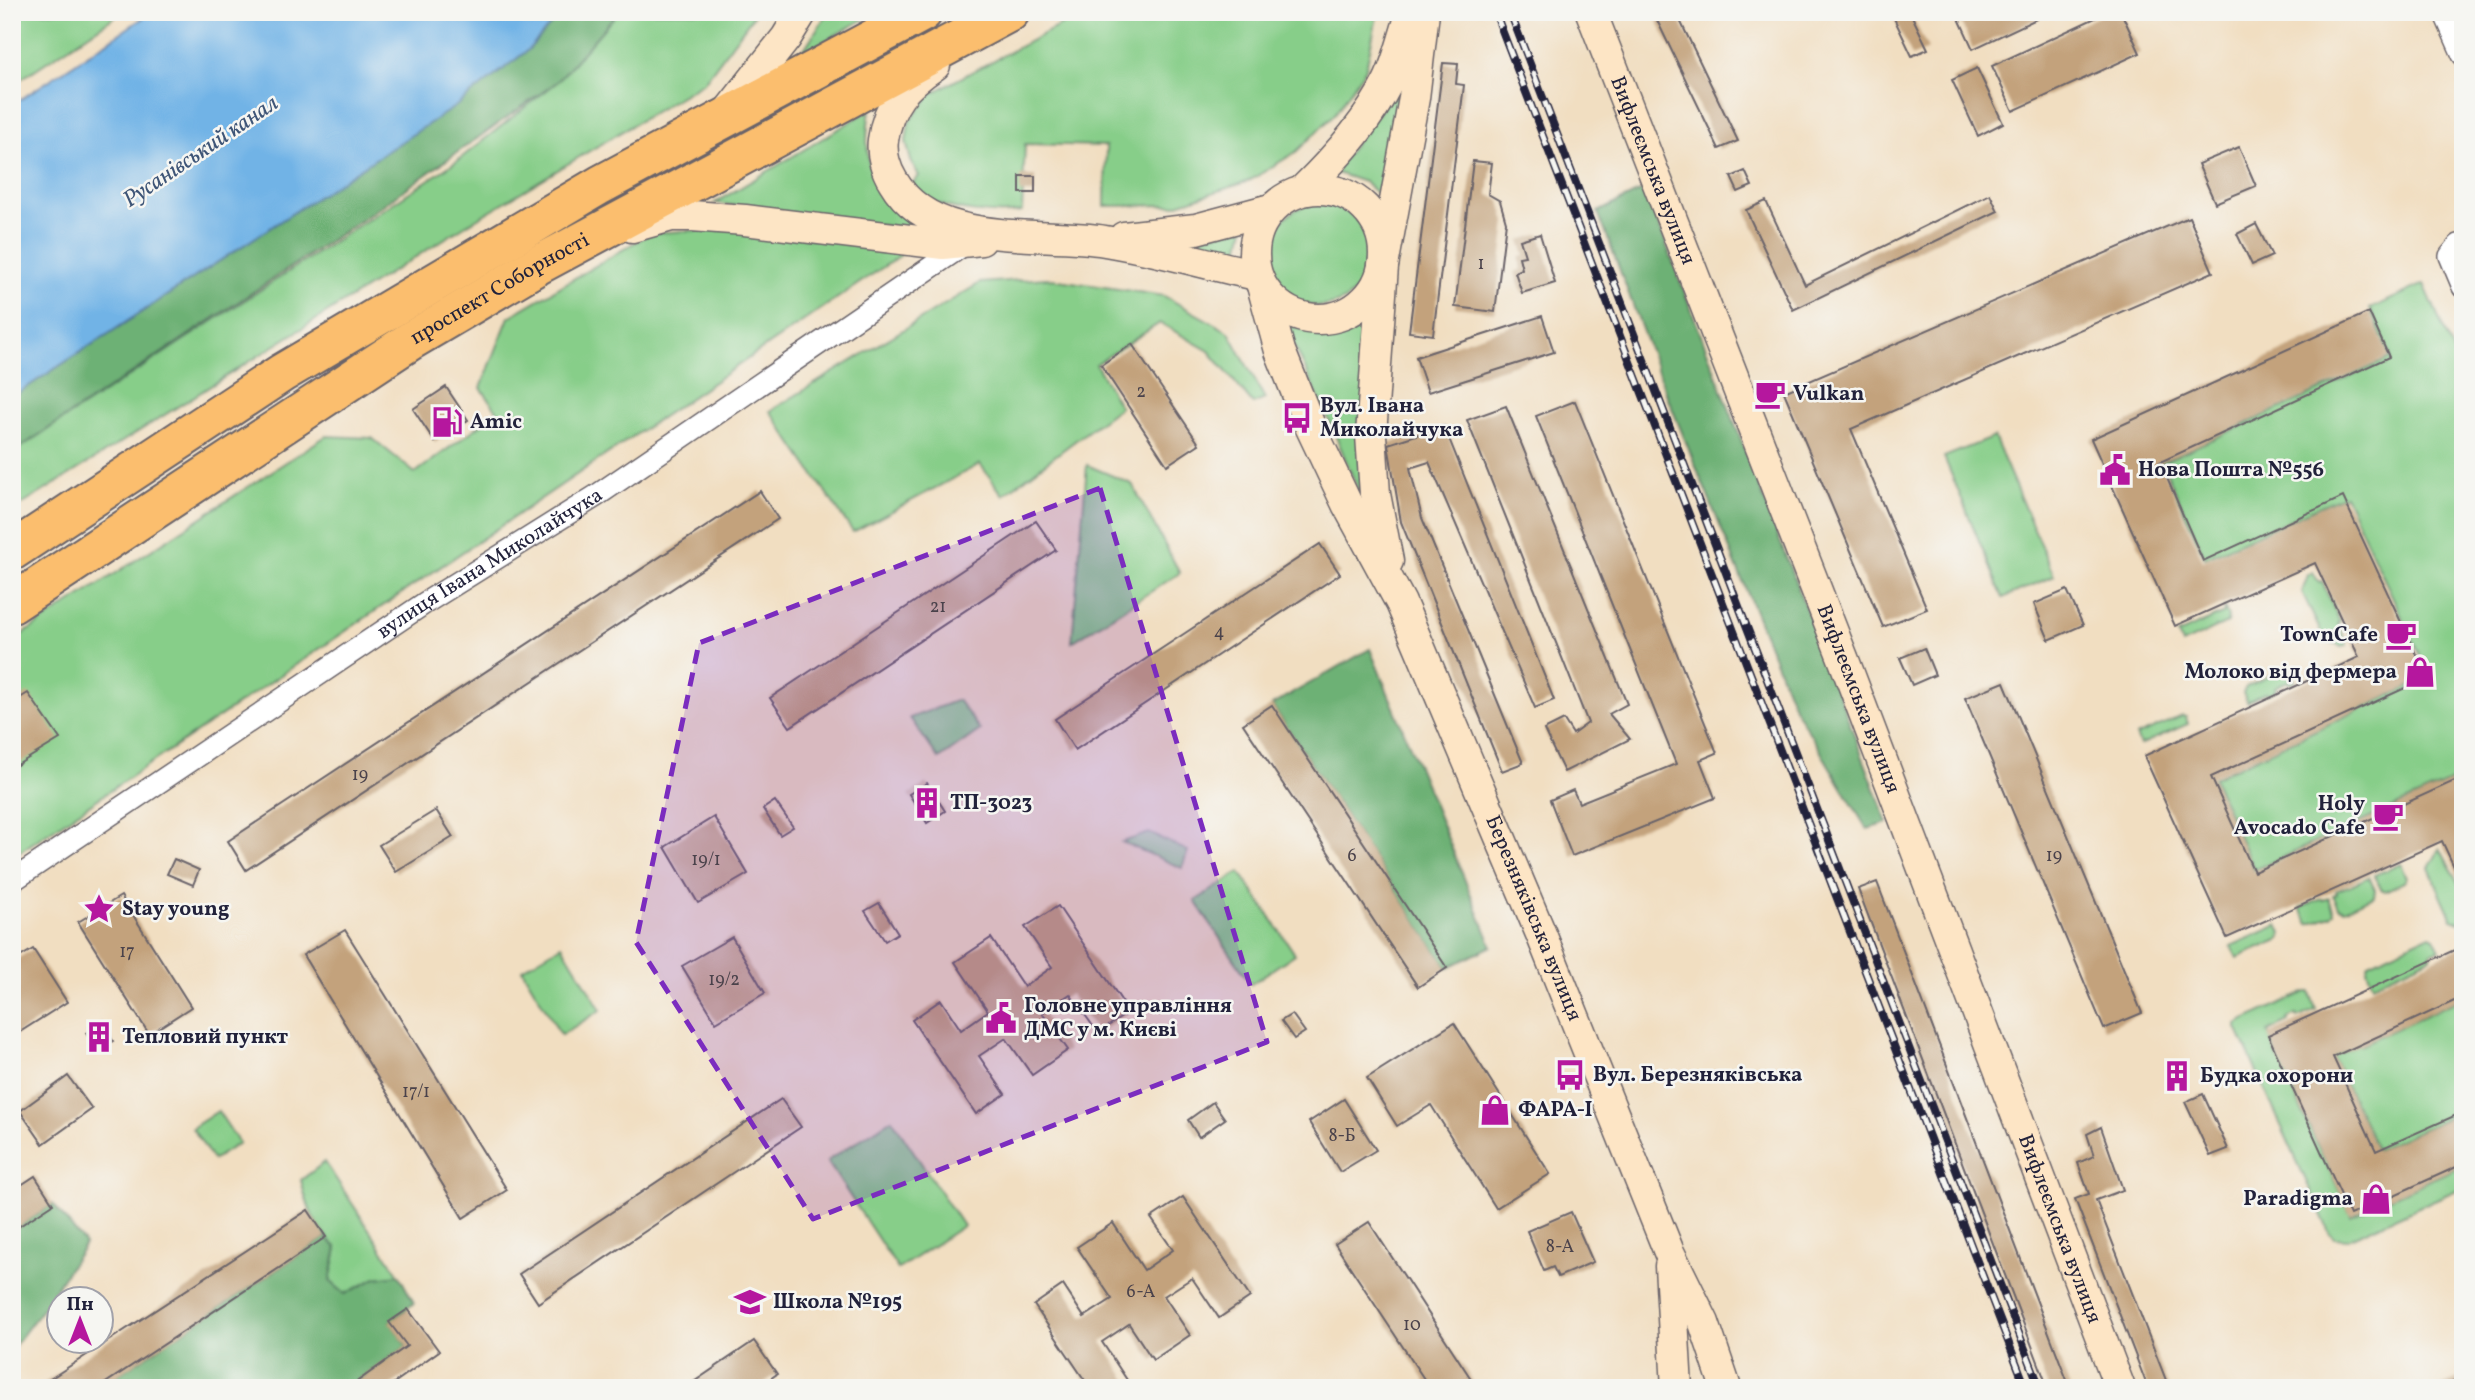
<svg xmlns="http://www.w3.org/2000/svg" width="2475" height="1400" font-family="Vollkorn,serif">
<rect width="100%" height="100%" fill="#f6f6f2"/>
<filter id="ink" filterUnits="userSpaceOnUse"><feTurbulence type="fractalNoise" baseFrequency=".0143" numOctaves="2"/><feDisplacementMap in="SourceGraphic" scale="14" xChannelSelector="R" yChannelSelector="G"/><feConvolveMatrix kernelMatrix="1 2 1 2 8 2 1 2 1" color-interpolation-filters="sRGB"/></filter>
<filter id="wash" filterUnits="userSpaceOnUse"><feTurbulence type="fractalNoise" baseFrequency=".00686" numOctaves="4" result="noise"/><feDisplacementMap in="SourceGraphic" scale="28" xChannelSelector="R" yChannelSelector="G"/><feGaussianBlur stdDeviation="1.57" result="paint"/><feColorMatrix in="noise" values="0 0 0 0 0 0 0 0 0 0 0 0 0 0 0 0 0 1.4 0 .05"/><feComposite in="paint" operator="in"/></filter>
<g filter="url(#wash)">
<rect width="100%" height="100%" fill="#f1dec1"/>
<g fill="#87ce89" stroke="#547862" stroke-width="2">
<path d="M18 12H122L12 85V16Z"/>
<path d="M618 12H756L704 82 468 224 12 511V453L457 161 557 82Z"/>
<path d="M828 12H877L801 54Z"/>
<path d="M1085 12H1378L1366 68 1334 115 1296 152 1249 181 1175 205 1105 206 1106 146 1025 144 1022 212C994 216 954 211 928 200 921 197 915 191 909 187L919 176 911 161 906 141 909 122 932 93Z"/>
<path d="M1404 79 1387 202 1364 182 1334 172Z"/>
<path d="M870 110C860 169 874 199 923 231L715 203Z"/>
<circle cx="1320" cy="255" r="51"/>
<path d="M739 228 907 251 12 857V641L326 436 372 438 415 473 498 412 481 388 509 317 651 233Z"/>
<path d="M1244 228 1239 250 1242 268 1168 243Z"/>
<path d="M1046 278 1164 296 1229 332 1265 399 1253 404 1209 351 1160 323 1096 364 1120 407 1003 495 980 464 853 532 770 411 980 283Z"/>
<path d="M2424 284 2463 373V776L2254 870 2213 778 2430 677 2345 495 2205 558 2162 462 2391 358 2370 309Z"/>
<path d="M1373 315 1371 521 1332 427 1284 323C1323 336 1338 340 1373 315Z"/>
<path d="M1994 437 2054 576 2003 598 1944 457Z"/>
<path d="M1087 465 1132 484 1180 573 1072 642Z"/>
<path d="M2313 572 2319 583 2322 582 2340 622 2338 623 2347 645 2342 647 2325 641 2302 592 2308 575Z"/>
<path d="M2224 607 2228 617 2227 623 2182 644 2178 634 2224 613Z"/>
<path d="M2282 670H2289L2295 681 2289 683 2288 681 2275 687 2276 690 2268 694 2266 692 2247 702 2243 693 2246 687Z"/>
<path d="M958 700 980 730 939 759 910 718Z"/>
<path d="M2182 716 2186 717 2188 724 2140 745 2136 736Z"/>
<path d="M1149 833 1188 851 1182 868 1122 842Z"/>
<path d="M2440 848C2447 864 2456 875 2463 890L2460 892 2463 896V923L2452 919 2429 868Z"/>
<path d="M2401 864 2407 877 2404 882 2385 891 2381 889 2374 875Z"/>
<path d="M1240 872 1295 954 1251 984 1195 901Z"/>
<path d="M2369 877 2375 890 2374 896 2345 909 2339 907 2333 895 2337 894 2336 891Z"/>
<path d="M2329 898 2334 912 2331 916 2309 924 2300 908 2322 899 2323 900Z"/>
<path d="M2278 925 2282 933 2281 939 2237 958 2231 946Z"/>
<path d="M2430 935 2434 937 2440 949 2430 953 2431 957 2373 984 2367 970 2369 963Z"/>
<path d="M562 945 601 1010 561 1035 522 969Z"/>
<path d="M2306 992H2310L2316 1010 2297 1018 2296 1015 2288 1019 2289 1022 2268 1032 2278 1059H2280L2304 1116 2351 1216 2463 1165V1187L2348 1239 2334 1238 2330 1234 2237 1028V1025L2244 1020Z"/>
<path d="M2463 998V1111L2377 1150 2333 1057 2359 1044 2360 1045Z"/>
<path d="M218 1111 239 1143 213 1160 192 1128Z"/>
<path d="M892 1119 963 1226 898 1269 827 1161Z"/>
<path d="M325 1162 399 1275 376 1278 345 1294 330 1281 337 1248C315 1226 308 1211 301 1180Z"/>
</g>
<g fill="#6db175" stroke="#486a58" stroke-width="2">
<path d="M562 12H618L557 82 373 212 12 453V397L405 139 528 50Z"/>
<path d="M1645 189 1888 823 1867 829 1794 707 1667 396 1598 212Z"/>
<path d="M1370 649 1492 946 1447 968 1272 705Z"/>
<path d="M53 1204 85 1244 43 1308 12 1349V1231Z"/>
<path d="M326 1237 337 1248 330 1281 345 1294 376 1278 399 1275 414 1303 390 1322 407 1346 348 1388H98Z"/>
</g>
<path fill="#71b3e6" stroke="#4a6a90" stroke-width="2" d="M152 12H562L528 50 456 106 12 397V105Z"/>
<g id="blocks">
<g fill="#c3a27c">
<path d="M1653 12H1676L1738 141 1719 149Z"/>
<path d="M1891 12H1910L1928 49 1912 56Z"/>
<path d="M1956 12H2051L1973 49Z"/>
<path d="M2108 12H2121L2140 53 2013 111 1992 66Z"/>
<path d="M1443 63 1458 64 1456 84 1464 85 1433 335 1409 332Z"/>
<path d="M1977 68 2003 123 1978 136 1952 80Z"/>
<path d="M2239 147 2256 186 2215 203 2198 164Z"/>
<path d="M1473 161 1492 163 1488 194 1500 201 1506 222 1495 312 1455 307Z"/>
<path d="M1745 171 1752 186 1738 192 1731 177Z"/>
<rect x="1020" y="176" width="15" height="17"/>
<path d="M1990 194 1998 211 1793 310 1746 210 1766 201 1805 285Z"/>
<path d="M2189 217 2213 272 1851 429 1927 609 1883 627 1784 392Z"/>
<path d="M2256 224 2272 256 2252 265 2237 234Z"/>
<path d="M1540 234 1555 283 1522 293 1515 272 1522 269 1519 257 1525 256 1520 240Z"/>
<path d="M2369 312 2389 357 2160 462 2203 561 2343 497 2427 678 2211 777 2254 872 2463 777V886L2442 841 2227 938 2144 756 2359 657 2315 563 2175 626 2091 439Z"/>
<path d="M1542 316 1554 352 1428 392 1416 357Z"/>
<path d="M1132 344 1199 444 1167 465 1101 365Z"/>
<path d="M446 387 468 420 435 442 413 409Z"/>
<path d="M1575 401 1717 753 1700 760 1715 798 1572 856 1550 800 1573 790 1579 803 1676 764 1536 416Z"/>
<path d="M1506 406 1627 704 1609 714 1630 739 1564 772 1544 730 1564 720 1573 734 1588 723 1467 420Z"/>
<path d="M1444 426 1554 700 1535 708 1429 462 1410 468 1422 518 1523 763 1502 771 1401 522 1388 444Z"/>
<path d="M760 491 778 519 246 870 228 841Z"/>
<path d="M1036 521 1056 550 790 727 770 698Z"/>
<path d="M1320 544 1340 574 1075 750 1055 719Z"/>
<path d="M2067 590 2083 625 2049 640 2034 604Z"/>
<path d="M1924 648 1935 675 1912 685 1900 658Z"/>
<path d="M2004 682 2142 1013 2104 1029 1965 698Z"/>
<path d="M28 693 60 739 12 768V703Z"/>
<path d="M1272 705 1447 968 1418 987 1243 724Z"/>
<path d="M927 783 945 811 927 823 909 794Z"/>
<path d="M775 801 793 827 780 835 763 809Z"/>
<path d="M436 810 453 837 396 872 379 845Z"/>
<path d="M714 817 748 874 698 903 665 847Z"/>
<path d="M174 859 199 870 193 885 167 874Z"/>
<path d="M1877 882 2070 1388H2048L1858 889Z"/>
<path d="M121 896 191 1007 149 1034 78 922Z"/>
<path d="M879 903 898 933 885 941 865 911Z"/>
<path d="M1058 906 1129 1012 1098 1033 1070 994 1042 1013 1068 1050 1032 1075 1006 1038 979 1056 1005 1094 976 1114 912 1020 941 1000 961 1030 988 1011 955 962 991 938 1024 987 1052 967 1025 927Z"/>
<path d="M345 930 507 1190 463 1218 303 955Z"/>
<path d="M732 937 765 993 716 1022 682 966Z"/>
<path d="M2463 946V997L2333 1057 2376 1151 2463 1112V1164L2350 1215 2268 1035Z"/>
<path d="M33 949 67 1002 12 1037V962Z"/>
<path d="M1292 1014 1305 1032 1294 1039 1281 1021Z"/>
<path d="M101 1022 113 1041 97 1051 86 1033Z"/>
<path d="M1454 1023 1550 1174 1496 1208 1431 1105 1397 1126 1367 1078Z"/>
<path d="M68 1076 92 1109 43 1144 20 1111Z"/>
<path d="M2203 1094 2228 1149 2210 1156 2185 1102Z"/>
<path d="M781 1099 801 1127 538 1303 519 1274Z"/>
<path d="M1344 1099 1376 1150 1340 1172 1309 1122Z"/>
<path d="M1213 1102 1225 1119 1199 1137 1188 1120Z"/>
<path d="M2101 1127 2123 1190 2096 1200 2169 1388H2148L2075 1199 2089 1194 2078 1163 2094 1156 2087 1134Z"/>
<path d="M35 1176 53 1204 12 1231V1191Z"/>
<path d="M1183 1197 1250 1297 1219 1318 1192 1278 1164 1296 1190 1335 1153 1360 1129 1324 1102 1342 1127 1380 1115 1388H1090L1034 1305 1063 1285 1084 1317 1112 1299 1077 1247 1113 1223 1144 1270 1173 1250 1151 1218Z"/>
<path d="M308 1210 326 1237 98 1388H47L44 1383Z"/>
<path d="M1571 1212 1593 1262 1558 1277 1553 1267 1544 1271 1527 1231Z"/>
<path d="M1369 1222 1477 1388H1430L1362 1285 1335 1244Z"/>
<path d="M408 1309 439 1351 387 1388H348L407 1346 389 1322Z"/>
<path d="M754 1341 777 1374 757 1388H685Z"/>
<path d="M2463 1377V1388H2436Z"/>
</g>
</g>
</g>
<g filter="url(#ink)">
<use href="#blocks" fill-opacity="0" stroke="#6a646a" stroke-width="2"/>
<g fill="none" stroke-linecap="round" stroke-linejoin="round">
<defs>
<g id="street">
<path d="M2444 12 2463 55"/>
<path d="M2463 246 2459 245 2450 256 2463 287"/>
<path id="s1" d="M12 881 425 603 596 496 965 244"/>
</g>
<g id="secondary">
<path id="s2" d="M1591 12 1845 663 2120 1388"/>
<path d="M935 65C905 85 888 104 883 140 881 154 886 170 893 181 933 250 1038 230 1105 241 1155 249 1206 264 1256 275"/>
<path d="M727 113 786 38 802 12"/>
<circle cx="1319" cy="254" r="65"/>
<path d="M1303 190C1335 159 1368 122 1388 82 1397 64 1402 43 1408 24L1409 16"/>
<path d="M632 227 671 216H692L745 220 943 244 981 240"/>
<path d="M1124 237 1196 229 1271 209"/>
<path id="s3" d="M1263 289 1280 351 1310 426 1347 504 1401 603 1541 934 1669 1252 1704 1323 1726 1388"/>
<path d="M1388 561 1375 494 1371 435 1383 266 1414 98 1424 12"/>
<path d="M1670 1266 1677 1388"/>
</g>
<g id="highway">
<path d="M12 551 282 373 600 185 923 12"/>
<path id="s4" d="M12 604 410 341 540 264 1010 12"/>
</g>
</defs>
<use href="#street" stroke="#6a646a" stroke-width="24"/>
<use href="#secondary" stroke="#6a646a" stroke-width="33"/>
<use href="#highway" stroke="#6a646a" stroke-width="42"/>
<use href="#street" stroke="#fff" stroke-width="21"/>
<use href="#secondary" stroke="#fde5c5" stroke-width="30"/>
<use href="#highway" stroke="#fbbe6e" stroke-width="38"/>
<defs>
<g id="rail">
<path d="M1495 12 2026 1388"/>
<path d="M1510 12 2040 1388"/>
</g>
</defs>
<use href="#rail" stroke="#22223b" stroke-width="8"/>
<use href="#rail" stroke="#f6f6f2" stroke-width="5" stroke-dasharray="16" stroke-linecap="butt"/>
</g>
</g>
<path fill="#7b2cbf" fill-opacity="0.2" stroke="#7b2cbf" stroke-width="5" stroke-dasharray="14 9" stroke-linejoin="round" d="M1100 488 1267 1042 813 1219 636 942 699 643Z"/>
<defs>
<symbol id="cafe-bare" viewBox="-9 -9 18 18"><path d="M-5.5-4.5H6V0H3Q3 3.5 0 3.5H-2.5Q-5.5 3.5-5.5 0ZM3-3.2v2h1.7v-2ZM-6 4.5H4V6H-6Z" fill="#b5179e" stroke="#f6f6f2" stroke-width="2.5" paint-order="stroke"/></symbol>
<symbol id="bus-bare" viewBox="-9 -9 18 18"><path d="M-5-6H5V4H4V6H2V4H-2V6H-4V4H-5ZM-3.5-4V0h7V-4ZM-3.5 1.2v1.5H-2V1.2ZM2 1.2v1.5H3.5V1.2Z" fill="#b5179e" stroke="#f6f6f2" stroke-width="2.5" paint-order="stroke"/></symbol>
<symbol id="fuel-bare" viewBox="-9 -9 18 18"><path d="M-5.5-6h7V0h2V4h1.3V-2.5L3-4.5l.8-.8L6-3V5H2.5V1h-1V6h-7ZM-4.2-4.7v3.2H.2V-4.7Z" fill="#b5179e" stroke="#f6f6f2" stroke-width="2.5" paint-order="stroke"/></symbol>
<symbol id="civic-bare" viewBox="-9 -9 18 18"><path d="M-.6-6.5H3V-4.5H.6V-3L4-1V1h2V6H-6V1h2V-1L-.6-3ZM-1.2 2.5V6h2.4V2.5Z" fill="#b5179e" stroke="#f6f6f2" stroke-width="2.5" paint-order="stroke"/></symbol>
<symbol id="shop-bare" viewBox="-9 -9 18 18"><path d="M-5-2.5h2.3a2.7 3.5 0 0 1 5.4 0H5L5.5 6h-11ZM-1.5-2.5h3a1.5 2.3 0 0 0-3 0Z" fill="#b5179e" stroke="#f6f6f2" stroke-width="2.5" paint-order="stroke"/></symbol>
<symbol id="building-bare" viewBox="-9 -9 18 18"><path d="M-4-6H4V6H1V3H-1V6H-4ZM-2.5-4.3h1.7v1.8h-1.7ZM.8-4.3h1.7v1.8H.8ZM-2.5-1h1.7V.8h-1.7ZM.8-1h1.7V.8H.8Z" fill="#b5179e" stroke="#f6f6f2" stroke-width="2.5" paint-order="stroke"/></symbol>
<symbol id="sight-bare" viewBox="-9 -9 18 18"><path d="M0-6L1.8-2.2L6-1.7L2.9 1.2L3.7 5.4L0 3.3L-3.7 5.4L-2.9 1.2L-6-1.7L-1.8-2.2Z" fill="#b5179e" stroke="#f6f6f2" stroke-width="2.5" paint-order="stroke"/></symbol>
<symbol id="school-bare" viewBox="-9 -9 18 18"><path d="M0-5L7-2L0 1L-7-2ZM-4 1L0 2.5L4 1V4Q0 6-4 4Z" fill="#b5179e" stroke="#f6f6f2" stroke-width="2.5" paint-order="stroke"/></symbol>
</defs>
<g fill-rule="evenodd">
<use href="#cafe-bare" x="1748" y="372" width="44" height="44"/>
<use href="#bus-bare" x="1275" y="396" width="44" height="44"/>
<use href="#fuel-bare" x="425" y="400" width="44" height="44"/>
<use href="#civic-bare" x="2093" y="448" width="44" height="44"/>
<use href="#cafe-bare" x="2379" y="613" width="44" height="44"/>
<use href="#shop-bare" x="2398" y="650" width="44" height="44"/>
<use href="#building-bare" x="905" y="781" width="44" height="44"/>
<use href="#cafe-bare" x="2366" y="794" width="44" height="44"/>
<use href="#sight-bare" x="77" y="887" width="44" height="44"/>
<use href="#civic-bare" x="979" y="996" width="44" height="44"/>
<use href="#building-bare" x="77" y="1015" width="44" height="44"/>
<use href="#bus-bare" x="1548" y="1053" width="44" height="44"/>
<use href="#building-bare" x="2155" y="1054" width="44" height="44"/>
<use href="#shop-bare" x="1473" y="1088" width="44" height="44"/>
<use href="#shop-bare" x="2354" y="1177" width="44" height="44"/>
<use href="#school-bare" x="728" y="1280" width="44" height="44"/>
</g>
<g text-anchor="middle" dominant-baseline="central" stroke-width="5" stroke-linejoin="round" paint-order="stroke">
<g font-size="18" fill="#4a424b">
<text x="1481" y="264">1</text>
<text x="1141" y="392">2</text>
<text x="938" y="607">21</text>
<text x="1219" y="632">4</text>
<text x="360" y="775">19</text>
<text x="1352" y="856">6</text>
<text x="2054" y="856">19</text>
<text x="706" y="860">19/1</text>
<text x="127" y="952">17</text>
<text x="724" y="980">19/2</text>
<text x="416" y="1092">17/1</text>
<text x="1342" y="1136">8-Б</text>
<text x="1560" y="1247">8-А</text>
<text x="1141" y="1292">6-А</text>
<text x="1412" y="1325">10</text>
</g>
<g font-size="21" fill="#22223b" stroke="#f6f6f2">
<text stroke="none"><textPath href="#s2" startOffset="170">Вифлеємська вулиця</textPath></text>
<text stroke="none"><textPath href="#s4" startOffset="581">проспект Соборності</textPath></text>
<text stroke="none"><textPath href="#s1" startOffset="574">вулиця Івана Миколайчука</textPath></text>
<text stroke="none"><textPath href="#s2" startOffset="737">Вифлеємська вулиця</textPath></text>
<text stroke="none"><textPath href="#s3" startOffset="686">Березняківська вулиця</textPath></text>
<text stroke="none"><textPath href="#s2" startOffset="1304">Вифлеємська вулиця</textPath></text>
</g>
<g font-size="21" font-weight="bold" fill="#22223b" stroke="#f6f6f2" text-anchor="start">
<text x="1793" y="394">Vulkan</text>
<text x="1320" y="406">Вул. Івана<tspan x="1320" dy="24">Миколайчука</tspan></text>
<text x="470" y="422">Amic</text>
<text x="2138" y="470">Нова Пошта №556</text>
<text x="2378" y="635" text-anchor="end">TownCafe</text>
<text x="2397" y="672" text-anchor="end">Молоко від фермера</text>
<text x="950" y="803">ТП-3023</text>
<text x="2365" y="804" text-anchor="end">Holy<tspan x="2365" dy="24">Avocado Cafe</tspan></text>
<text x="122" y="909">Stay young</text>
<text x="1024" y="1006">Головне управління<tspan x="1024" dy="24">ДМС у м. Києві</tspan></text>
<text x="122" y="1037">Тепловий пункт</text>
<text x="1593" y="1075">Вул. Березняківська</text>
<text x="2200" y="1076">Будка охорони</text>
<text x="1518" y="1110">ФАРА-І</text>
<text x="2353" y="1199" text-anchor="end">Paradigma</text>
<text x="773" y="1302">Школа №195</text>
</g>
<g font-size="23" font-style="italic" fill="#3e5577" stroke="#f6f6f2">
<text transform="translate(201 152) rotate(-34)">Русанівський канал</text>
</g>
</g>
<rect width="2475" height="1400" fill="none" stroke="#f6f6f2" stroke-width="42"/>
<g transform="translate(80 1320)"><circle r="33" fill="#f6f6f2" stroke="#a1a1a9" stroke-width="2"/>
<path d="M0-5L12 26L0 18L-12 26Z" fill="#b5179e"/>
<text y="-10" font-size="19" font-weight="bold" text-anchor="middle" fill="#22223b">Пн</text>
</g>
</svg>
